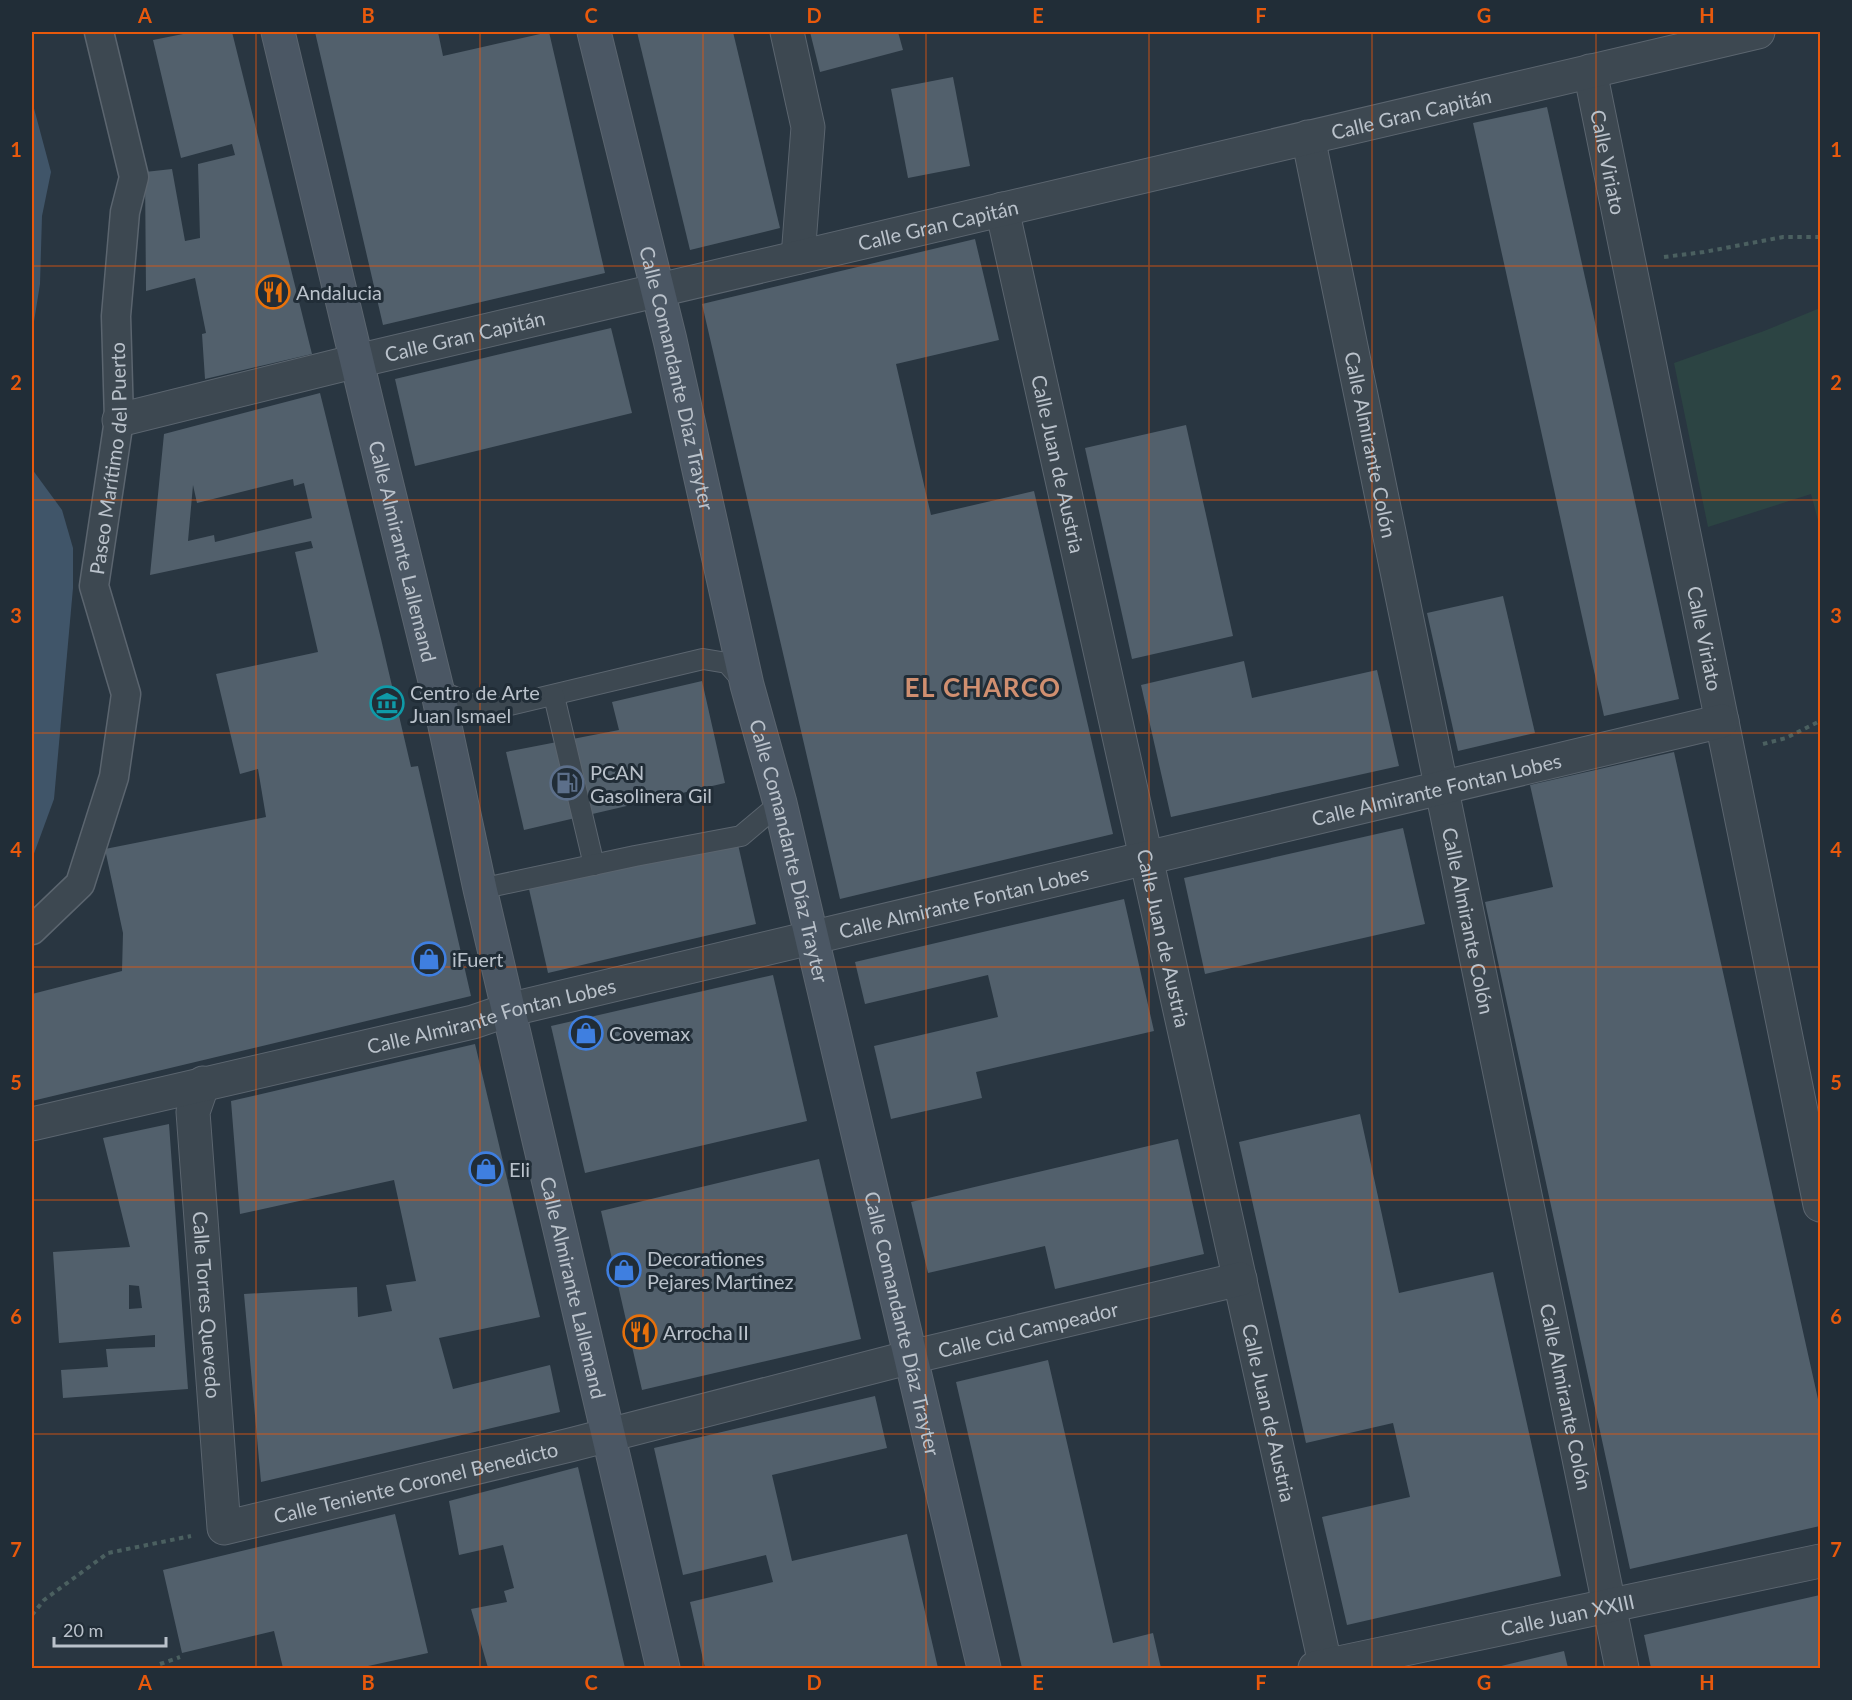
<svg xmlns="http://www.w3.org/2000/svg" width="1852" height="1700" font-family="Lato,sans-serif">
<rect width="100%" height="100%" fill="#293641"/>
<path fill="#2c4443" d="M1820 308V528L1811 494 1708 527 1674 363 1764 331Z"/>
<g fill="#405569">
<path d="M32 101 51 172 42 216 40 284 32 334Z"/>
<path d="M32 469 62 510 73 548V588L54 799 32 859Z"/>
</g>
<g fill="#52606c" fill-rule="evenodd">
<path d="M193 32H232L312 354 205 379 202 334 206 333 195 278 146 291 145 172 172 169 185 241 200 238 198 164 235 155 232 144 181 158 153 40Z"/>
<path d="M315 32H438L443 56 549 32 605 273 383 325Z"/>
<path d="M637 32H733L780 228 690 250Z"/>
<path d="M810 32H898L903 50 820 72Z"/>
<path d="M953 77 970 166 908 178 891 89Z"/>
<path d="M1547 107 1679 699 1604 716 1473 123Z"/>
<path d="M975 239 999 340 896 364 931 515 1034 491 1113 834 840 899 702 304Z"/>
<path d="M611 328 632 413 415 466 395 379Z"/>
<path d="M320 393 381 639 411 767 418 766 471 996 32 1101V994L122 971 123 933 105 849 266 817 258 769 240 774 216 674 318 652 295 552 313 548 311 541 150 575 164 434ZM293 479 294 486 304 483 312 518 215 542 214 535 188 541 193 485 197 503Z"/>
<path d="M1186 425 1233 636 1132 659 1085 448Z"/>
<path d="M1503 596 1535 733 1458 751 1427 613Z"/>
<path d="M1244 661 1252 698 1377 670 1399 766 1171 817 1141 685Z"/>
<path d="M702 681 725 783 524 830 506 752 619 730 612 702Z"/>
<path d="M1674 752 1820 1408V1526L1630 1569 1485 902 1553 887 1530 785Z"/>
<path d="M1403 828 1425 924 1205 974 1184 878Z"/>
<path d="M737 840 756 924 548 973 529 889Z"/>
<path d="M1124 899 1154 1031 976 1072 982 1098 891 1119 874 1046 998 1017 988 975 865 1004 855 962Z"/>
<path d="M773 975 807 1121 585 1173 551 1026Z"/>
<path d="M475 1044 540 1317 439 1338 453 1389 550 1365 560 1412 261 1482 244 1294 357 1287 358 1317 392 1311 386 1285 416 1281 394 1180 240 1214 231 1101Z"/>
<path d="M1360 1114 1399 1293 1493 1272 1561 1576 1347 1625 1322 1517 1410 1497 1393 1423 1306 1443 1239 1142Z"/>
<path d="M169 1124 188 1389 63 1398 61 1370 108 1367 106 1349 155 1347V1335L59 1343 53 1252 130 1247 103 1138ZM129 1285 139 1286 142 1308 129 1309Z"/>
<path d="M1178 1139 1204 1254 1055 1289 1045 1246 928 1273 911 1202Z"/>
<path d="M819 1159 861 1339 642 1390 601 1211Z"/>
<path d="M1048 1360 1113 1643 1153 1633 1161 1668H1022L956 1382Z"/>
<path d="M875 1396 887 1448 772 1475 792 1561 907 1534 938 1668H705L690 1602 773 1582 766 1555 683 1575 654 1448Z"/>
<path d="M578 1467 625 1668H488L471 1609 507 1602 504 1591 514 1588 503 1545 459 1555 449 1501Z"/>
<path d="M395 1514 428 1653 359 1668H283L274 1631 182 1653 163 1570Z"/>
<path d="M1820 1595V1668H1651L1644 1635Z"/>
<path d="M1564 1651 1568 1668H1493Z"/>
</g>
<g fill="none" stroke-linecap="round" stroke-linejoin="round">
<defs>
<g id="service">
<path d="M437 689 485 711 703 659 727 663 743 681"/>
<path d="M554 696 594 865"/>
<path d="M480 889 635 856 741 836 780 803"/>
</g>
<g id="pedestrian">
<path id="s1" d="M32 930 80 884 114 777 126 694 94 586 119 420 116 316 125 212 134 177 99 32"/>
</g>
<g id="minor">
<path d="M787 32 808 127 798 257"/>
<path id="s2" d="M1590 71 1820 1205"/>
<path id="s3" d="M1308 137 1622 1668"/>
<path id="s4" d="M1002 209 1326 1668"/>
<path id="s5" d="M119 420 357 361 1758 32"/>
<path id="s6" d="M203 1083 193 1112 224 1528 570 1445 911 1357 1240 1279"/>
<path id="s7" d="M32 1124 473 1022 508 1010 1722 721"/>
<path id="s8" d="M1315 1668 1820 1561"/>
</g>
<g id="secondary">
<path id="s9" d="M278 32 368 408 437 689 480 889 663 1668"/>
<path id="s10" d="M594 32 670 340 747 685 780 803 984 1668"/>
</g>
</defs>
<use href="#service" stroke="#5b656f" stroke-width="22"/>
<use href="#pedestrian" stroke="#5b656f" stroke-width="31"/>
<use href="#minor" stroke="#5b656f" stroke-width="35"/>
<use href="#secondary" stroke="#5b656f" stroke-width="35"/>
<g stroke="#4b6060" stroke-width="4" stroke-dasharray="4.5 4.5" stroke-linecap="butt">
<path d="M1664 257 1704 252 1783 237H1820"/>
<path d="M1763 744 1786 738 1820 721"/>
<path d="M32 1615 44 1600 108 1553 191 1536"/>
<path d="M160 1664 180 1657"/>
</g>
<use href="#service" stroke="#3d4851" stroke-width="20"/>
<use href="#pedestrian" stroke="#3d4851" stroke-width="28"/>
<use href="#minor" stroke="#3d4851" stroke-width="33"/>
<use href="#secondary" stroke="#4b5764" stroke-width="33"/>
</g>
<path fill="none" stroke="#e8590c" stroke-width="1.5" stroke-opacity="0.55" d="M256 32V1668M480 32V1668M703 32V1668M926 32V1668M1149 32V1668M1372 32V1668M1596 32V1668M32 266H1820M32 500H1820M32 733H1820M32 967H1820M32 1200H1820M32 1434H1820"/>
<defs>
<symbol id="restaurant-ring" viewBox="-11 -11 22 22"><circle r="9.5" fill="#212d37" stroke="#e8710a" stroke-width="1.5"/><path d="M-5-6h1v4h1v-4h1v4h1v-4h1v5L-1.5 .5V6h-2V.5L-5-1ZM5-6V6H3V1.5H1.5Q1.5-4 5-6Z" fill="#e8710a"/></symbol>
<symbol id="museum-ring" viewBox="-11 -11 22 22"><circle r="9.5" fill="#212d37" stroke="#0f9aa8" stroke-width="1.5"/><path d="M0-6L6-3V-2H-6V-3ZM-5-1h2V3h-2ZM-1-1h2V3h-2ZM3-1h2V3H3ZM-6 4H6V6H-6Z" fill="#0f9aa8"/></symbol>
<symbol id="fuel-ring" viewBox="-11 -11 22 22"><circle r="9.5" fill="#212d37" stroke="#5c6f8a" stroke-width="1.5"/><path d="M-5.5-6h7V0h2V4h1.3V-2.5L3-4.5l.8-.8L6-3V5H2.5V1h-1V6h-7ZM-4.2-4.7v3.2H.2V-4.7Z" fill="#5c6f8a"/></symbol>
<symbol id="shop-ring" viewBox="-11 -11 22 22"><circle r="9.5" fill="#212d37" stroke="#3f7fe0" stroke-width="1.5"/><path d="M-5-2.5h2.3a2.7 3.5 0 0 1 5.4 0H5L5.5 6h-11ZM-1.5-2.5h3a1.5 2.3 0 0 0-3 0Z" fill="#3f7fe0"/></symbol>
</defs>
<g fill-rule="evenodd">
<use href="#restaurant-ring" x="254" y="273" width="38" height="38"/>
<use href="#museum-ring" x="368" y="684" width="38" height="38"/>
<use href="#fuel-ring" x="548" y="764" width="38" height="38"/>
<use href="#shop-ring" x="410" y="940" width="38" height="38"/>
<use href="#shop-ring" x="567" y="1014" width="38" height="38"/>
<use href="#shop-ring" x="467" y="1150" width="38" height="38"/>
<use href="#shop-ring" x="605" y="1251" width="38" height="38"/>
<use href="#restaurant-ring" x="621" y="1313" width="38" height="38"/>
</g>
<g text-anchor="middle" dominant-baseline="central" stroke-width="6" stroke-linejoin="round" paint-order="stroke">
<g font-size="20" fill="#bac2cb" stroke="#212d37">
<text stroke="none"><textPath href="#s5" startOffset="1328">Calle Gran Capitán</textPath></text>
<text stroke="none"><textPath href="#s2" startOffset="93">Calle Viriato</textPath></text>
<text stroke="none"><textPath href="#s5" startOffset="842">Calle Gran Capitán</textPath></text>
<text stroke="none"><textPath href="#s5" startOffset="356">Calle Gran Capitán</textPath></text>
<text stroke="none"><textPath href="#s10" startOffset="356">Calle Comandante Díaz Trayter</textPath></text>
<text stroke="none"><textPath href="#s3" startOffset="314">Calle Almirante Colón</textPath></text>
<text stroke="none"><textPath href="#s1" startOffset="504">Paseo Marítimo del Puerto</textPath></text>
<text stroke="none"><textPath href="#s4" startOffset="261">Calle Juan de Austria</textPath></text>
<text stroke="none"><textPath href="#s9" startOffset="534">Calle Almirante Lallemand</textPath></text>
<text stroke="none"><textPath href="#s2" startOffset="579">Calle Viriato</textPath></text>
<text stroke="none"><textPath href="#s7" startOffset="1444">Calle Almirante Fontan Lobes</textPath></text>
<text stroke="none"><textPath href="#s10" startOffset="842">Calle Comandante Díaz Trayter</textPath></text>
<text stroke="none"><textPath href="#s7" startOffset="958">Calle Almirante Fontan Lobes</textPath></text>
<text stroke="none"><textPath href="#s3" startOffset="800">Calle Almirante Colón</textPath></text>
<text stroke="none"><textPath href="#s4" startOffset="747">Calle Juan de Austria</textPath></text>
<text stroke="none"><textPath href="#s7" startOffset="472">Calle Almirante Fontan Lobes</textPath></text>
<text stroke="none"><textPath href="#s9" startOffset="1290">Calle Almirante Lallemand</textPath></text>
<text stroke="none"><textPath href="#s6" startOffset="224">Calle Torres Quevedo</textPath></text>
<text stroke="none"><textPath href="#s10" startOffset="1328">Calle Comandante Díaz Trayter</textPath></text>
<text stroke="none"><textPath href="#s6" startOffset="1276">Calle Cid Campeador</textPath></text>
<text stroke="none"><textPath href="#s3" startOffset="1286">Calle Almirante Colón</textPath></text>
<text stroke="none"><textPath href="#s4" startOffset="1233">Calle Juan de Austria</textPath></text>
<text stroke="none"><textPath href="#s6" startOffset="645">Calle Teniente Coronel Benedicto</textPath></text>
<text stroke="none"><textPath href="#s8" startOffset="258">Calle Juan XXIII</textPath></text>
</g>
<g font-size="20" fill="#bac2cb" stroke="#212d37" text-anchor="start">
<text x="296" y="292">Andalucia</text>
<text x="410" y="692">Centro de Arte<tspan x="410" dy="23">Juan Ismael</tspan></text>
<text x="590" y="772">PCAN<tspan x="590" dy="23">Gasolinera Gil</tspan></text>
<text x="452" y="959">iFuert</text>
<text x="609" y="1033">Covemax</text>
<text x="509" y="1169">Eli</text>
<text x="647" y="1258">Decorationes<tspan x="647" dy="23">Pejares Martinez</tspan></text>
<text x="663" y="1332">Arrocha II</text>
</g>
<g font-size="26" font-weight="bold" letter-spacing="1.5" fill="#d08f70" stroke="#212d37">
<text x="983" y="687">EL CHARCO</text>
</g>
</g>
<rect width="1852" height="1700" fill="none" stroke="#212d37" stroke-width="66"/>
<path d="M54 1637v9h112v-9" fill="none" stroke="#bac2cb" stroke-width="3"/>
<text x="63" y="1637" font-size="18" fill="#bac2cb" stroke="#212d37" stroke-width="4.5" paint-order="stroke">20 m</text>
<rect x="33" y="33" width="1786" height="1634" fill="none" stroke="#e8590c" stroke-width="2"/>
<g font-size="20" text-anchor="middle" font-weight="bold" fill="#e8590c">
<text x="145" y="23">A</text>
<text x="368" y="23">B</text>
<text x="591" y="23">C</text>
<text x="814" y="23">D</text>
<text x="1038" y="23">E</text>
<text x="1261" y="23">F</text>
<text x="1484" y="23">G</text>
<text x="1707" y="23">H</text>
<text x="16" y="157">1</text>
<text x="1836" y="157">1</text>
<text x="16" y="390">2</text>
<text x="1836" y="390">2</text>
<text x="16" y="623">3</text>
<text x="1836" y="623">3</text>
<text x="16" y="857">4</text>
<text x="1836" y="857">4</text>
<text x="16" y="1090">5</text>
<text x="1836" y="1090">5</text>
<text x="16" y="1324">6</text>
<text x="1836" y="1324">6</text>
<text x="16" y="1557">7</text>
<text x="1836" y="1557">7</text>
<text x="145" y="1690">A</text>
<text x="368" y="1690">B</text>
<text x="591" y="1690">C</text>
<text x="814" y="1690">D</text>
<text x="1038" y="1690">E</text>
<text x="1261" y="1690">F</text>
<text x="1484" y="1690">G</text>
<text x="1707" y="1690">H</text>
</g>
</svg>
